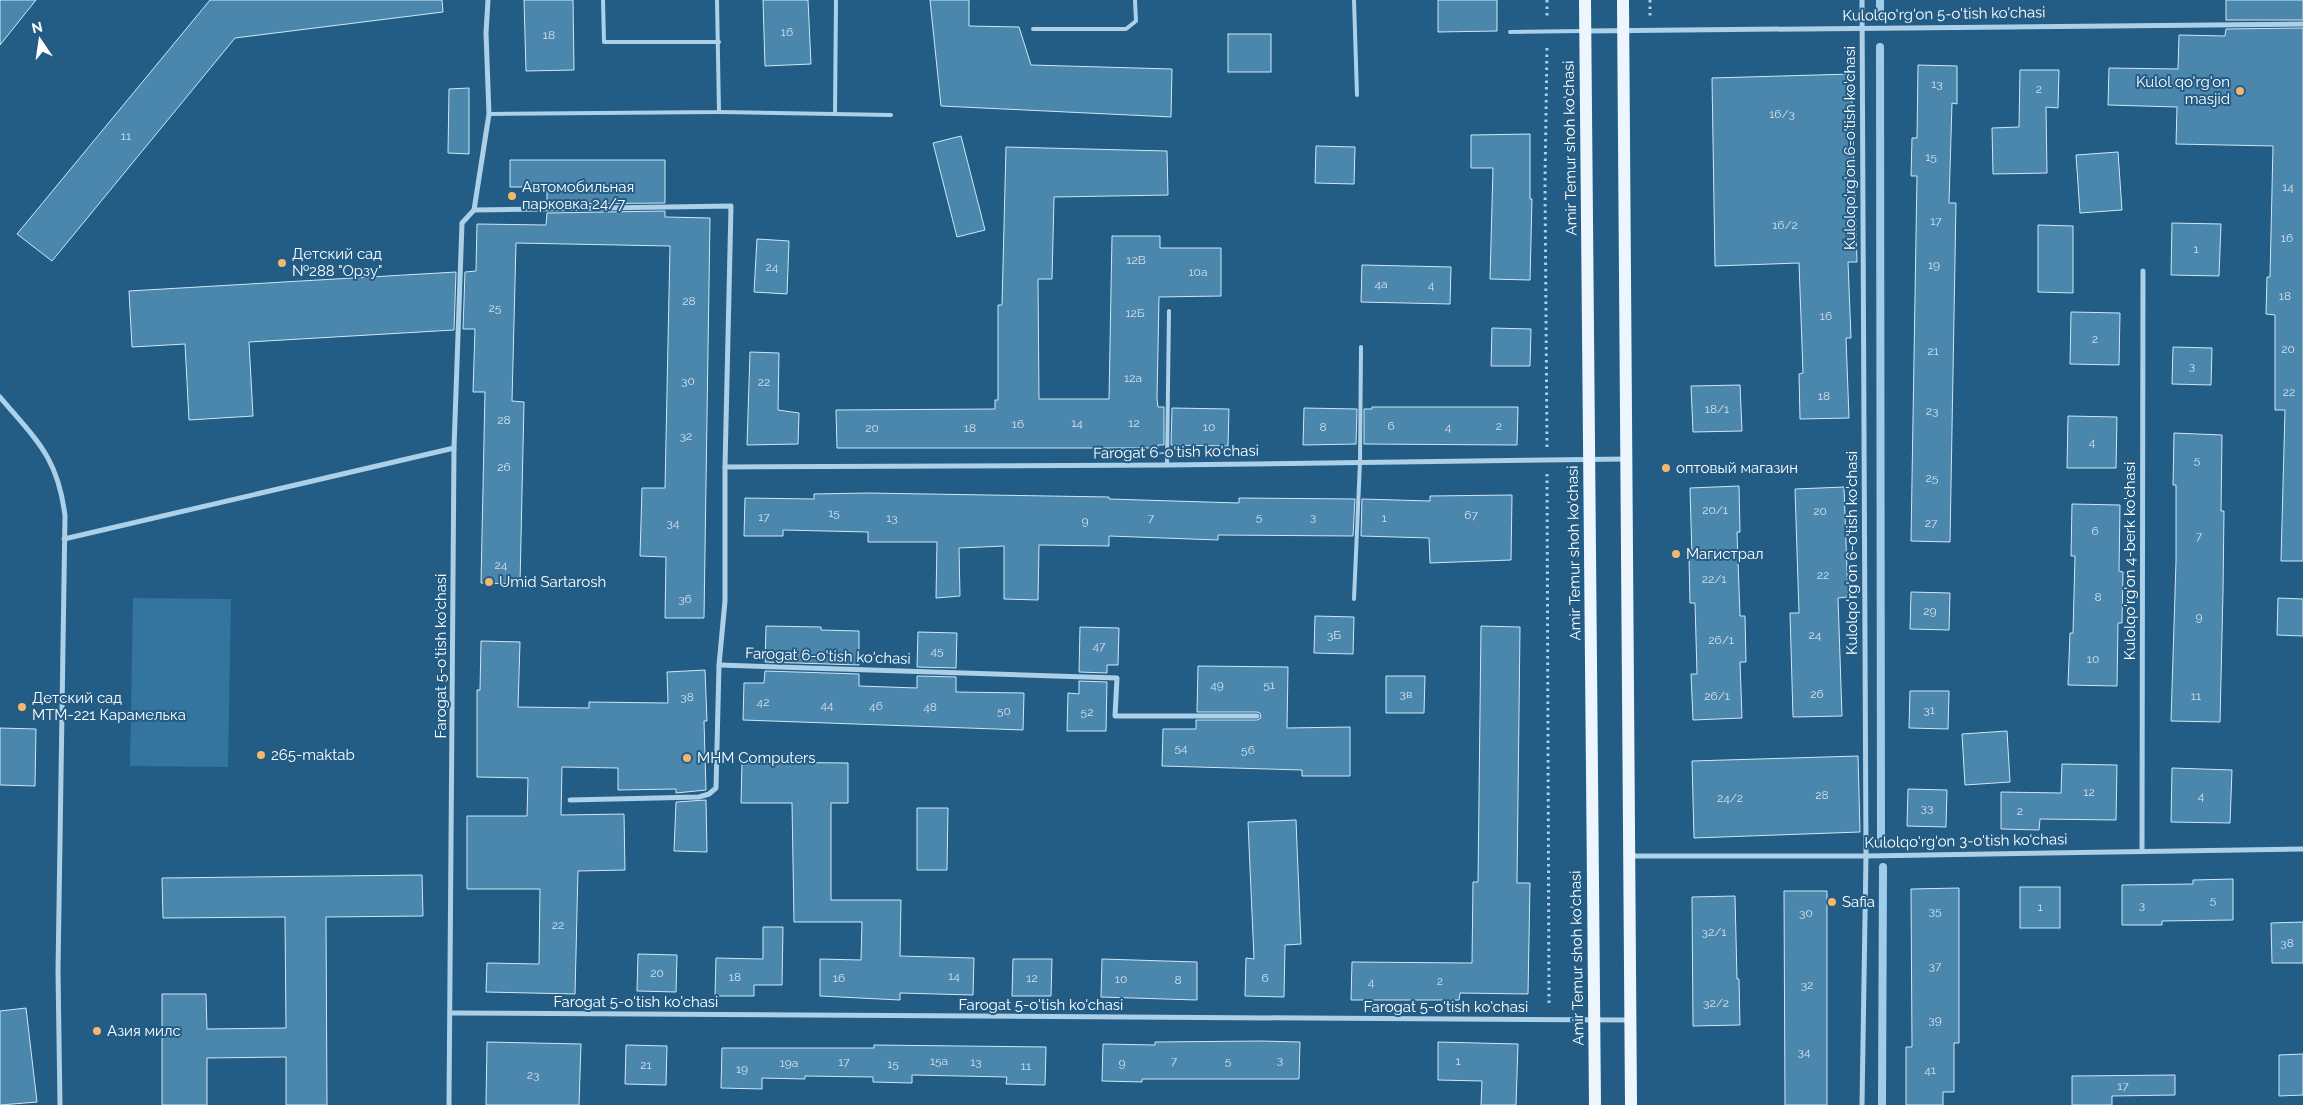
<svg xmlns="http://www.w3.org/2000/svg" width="2303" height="1105" font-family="Raleway,sans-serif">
<rect width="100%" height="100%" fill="#235c84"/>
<path fill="#33759f" d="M133 598 231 599 228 767 130 766Z"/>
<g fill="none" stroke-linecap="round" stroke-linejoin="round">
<g stroke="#9fcde9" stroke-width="8">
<path d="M1880 0V16"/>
<path d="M1880 47 1881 839"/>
<path d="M1882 1105 1883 867"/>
</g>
</g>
<g fill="#4b86ac" stroke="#cfe7f6">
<path d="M0 0H36L0 45Z"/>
<path d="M210 0H442L443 12 235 38 52 261 17 234Z"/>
<path d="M524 0H573L574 70 526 71Z"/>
<path d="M763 0H808L811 64 765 66Z"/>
<path d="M930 0H969V26L1019 27 1031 65 1172 69 1171 117 941 106Z"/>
<path d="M1438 0H1497V31L1438 32Z"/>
<rect x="2226" y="0" width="77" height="20"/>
<path d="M2303 28V561H2281L2285 410H2275V315L2266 314 2267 277H2270L2273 146 2176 144 2177 107 2108 105 2109 68 2178 69 2179 35 2225 36 2226 29Z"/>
<rect x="1228" y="34" width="43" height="38"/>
<path d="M1918 65 1957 66V104L1952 103 1949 203H1956L1950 542 1911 541 1917 176H1911L1912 138H1917Z"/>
<path d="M2020 70H2059L2058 108 2046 107 2047 173 1993 174 1992 128 2019 127Z"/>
<path d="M1851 74 1857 262H1848L1851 338H1846L1849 418 1800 419 1799 374 1803 373 1799 263 1715 266 1712 78Z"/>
<path d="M469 88V154L448 153 449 89Z"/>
<path d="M1530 134V199H1532L1530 280 1490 279 1493 168H1471V135Z"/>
<path d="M961 136 985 230 957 237 933 143Z"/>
<path d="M1316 146 1355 147 1354 184 1315 183Z"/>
<path d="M1006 147 1167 151 1168 195 1054 197 1052 279H1038L1039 399H1109L1112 236H1160V248H1221V296L1159 297 1157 399 1158 407H1164V445H1158V448H837L836 410 995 409V400H998V305H1002Z"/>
<path d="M2118 152 2122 210 2080 213 2076 155Z"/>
<path d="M510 160H665V203L547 204V187H510Z"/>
<path d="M665 211V217L710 218 704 618H665L666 557 640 556 642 488H665L670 246 516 243 512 401 524 402 520 584 481 583 485 392H473L475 329H463L465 272 476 271 477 224 546 225 547 213Z"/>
<path d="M2172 223 2221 224 2219 276 2171 275Z"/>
<path d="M2038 225 2073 226V293L2038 292Z"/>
<path d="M757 239 789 241 787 294 754 292Z"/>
<path d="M1362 265 1451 267 1450 304 1361 302Z"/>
<path d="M456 272 454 330 249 342 253 416 189 420 185 344 132 347 129 291Z"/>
<path d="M2071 312 2120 313 2119 365 2070 364Z"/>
<path d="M1492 328 1531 329 1530 366H1491Z"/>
<path d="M2173 347 2212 348 2211 385 2172 384Z"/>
<path d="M750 352 779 353 778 410 799 413 798 444 747 445Z"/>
<path d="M1740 385 1742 431 1693 432 1691 386Z"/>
<path d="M1372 407H1518L1517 445 1364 444V409H1372Z"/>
<path d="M1172 408 1229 409 1228 446 1171 445Z"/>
<path d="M1304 408 1357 409 1356 444 1303 445Z"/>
<path d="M2068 416 2117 417 2116 468H2067Z"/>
<path d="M2174 433 2222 435 2221 511H2224L2223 591 2220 722 2171 721 2176 561V485H2173Z"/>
<path d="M1739 486 1740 532H1737L1740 616H1745L1746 662H1740L1742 718 1693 720 1691 674H1697L1695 603H1690L1689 557H1692L1690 488Z"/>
<path d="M1844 487 1848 597 1838 598 1842 716 1793 717 1790 613H1799L1795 489Z"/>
<path d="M868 493 1109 497V499L1239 503V498L1355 499 1353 536 1218 535V540L1109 536V546L1039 545 1038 600 1004 599V546L959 548 960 596 936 598 937 542H868V532L783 530V536H744L745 498 814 499V494Z"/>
<path d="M1512 495 1511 560 1430 563 1429 538 1361 536 1362 499 1430 501V496Z"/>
<path d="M2072 504 2120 505 2119 571 2123 572 2122 623H2118L2117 686 2068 685 2070 633H2073L2075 556H2071Z"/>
<path d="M1911 592 1950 593 1949 630 1910 629Z"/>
<path d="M2278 598 2303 599V636L2277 635Z"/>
<path d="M1315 616 1354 617 1353 654 1314 653Z"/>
<path d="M766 626 821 627V630L859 631V665L765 662Z"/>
<path d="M1481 626 1520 627 1517 883H1530L1528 994 1460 993 1459 1000H1351L1352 962 1472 963 1473 882H1478Z"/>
<path d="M1080 627 1119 628 1118 665H1107V673L1079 672Z"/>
<path d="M918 632 957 633 956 668 917 667Z"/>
<path d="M481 641 520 642 518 707 589 708V702L668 703 667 672 705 670 707 721H704L706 790 676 793V789L618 790V768L562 767 561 815 624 814 625 870 578 871 575 994 486 992 487 963 539 964 540 889H467V816H527L528 778 477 777V690H480Z"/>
<path d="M1198 666 1288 667 1287 728 1350 727V776H1302V770L1162 766 1163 729H1196V720H1257L1261 718 1260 713 1257 712H1197Z"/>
<path d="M765 671 859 674V686L917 688V676L956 677V692L1024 693 1023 730 743 720 744 683H764Z"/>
<path d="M1386 676H1425L1424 713H1386Z"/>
<path d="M1079 681 1107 682 1106 731H1067L1068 693 1079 694Z"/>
<path d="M1910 691H1949L1948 729 1909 728Z"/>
<path d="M0 728 36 729 35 786 0 785Z"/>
<path d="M2007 731 2010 782 1965 785 1962 734Z"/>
<path d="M1858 756 1860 832 1694 838 1692 761Z"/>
<path d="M742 762 848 763V803H831V900H901L900 956 974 958 973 995 900 993V1000L820 996V959L861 960 862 922H794L792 803H741Z"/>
<path d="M2062 764 2117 765 2116 820 2040 819 2039 830 2001 829V792L2061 793Z"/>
<path d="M2172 768 2232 770 2230 823 2171 822Z"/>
<path d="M1908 789 1947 790 1946 827 1907 826Z"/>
<path d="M706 800 707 852 674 851 676 802Z"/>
<path d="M917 808H948L947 870H917Z"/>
<path d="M1296 820 1301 944 1285 945 1284 997 1245 996 1246 958 1254 959 1248 822Z"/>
<path d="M422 875 423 916 326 917 327 1105H286V1057L207 1058V1105H162V994H206L207 1029 286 1028 285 917 163 918 162 878Z"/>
<path d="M2233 879V920L2162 921V925H2122V885L2193 884V880Z"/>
<rect x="2020" y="887" width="40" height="41"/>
<path d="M1959 888V1043H1954V1092H1943V1105H1906V1047H1912L1911 889Z"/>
<path d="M1784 891H1827V1105H1785Z"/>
<path d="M1735 896 1737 979H1739L1740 1025 1693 1026 1692 897Z"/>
<path d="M2303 922V963H2272L2271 923Z"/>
<path d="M763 927H783L782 985H754V996H715L716 958 763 959Z"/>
<path d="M638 954 677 955 676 992 637 991Z"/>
<path d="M1013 959H1052L1051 996H1012Z"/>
<path d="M1102 959 1197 962V1000L1101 997Z"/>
<path d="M26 1008 37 1102 0 1105V1011Z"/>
<path d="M1261 1041 1300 1042 1299 1079H1142V1082L1102 1081 1103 1044 1155 1045V1042Z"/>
<path d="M487 1042 581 1044 579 1105H486Z"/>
<path d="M1438 1042 1518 1044 1516 1105H1481L1482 1081 1438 1080Z"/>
<path d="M626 1045 667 1046 666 1085 625 1084Z"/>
<path d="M874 1045 1046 1047 1045 1085 1006 1084 1007 1077 912 1075V1083L873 1082V1077L805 1076V1079L762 1078V1089L721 1088 722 1048H874Z"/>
<path d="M2303 1054V1095L2279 1096V1055Z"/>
<path d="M2175 1075V1095L2112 1096V1105H2072V1076Z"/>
</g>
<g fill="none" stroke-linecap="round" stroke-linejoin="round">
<g stroke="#abd0e8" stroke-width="3" stroke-dasharray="2.5 4" stroke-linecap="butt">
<path d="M1547 0V17"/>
<path d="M1650 0V17"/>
<path d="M1547 447 1545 183 1547 44"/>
<path d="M1547 474 1549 1005"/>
</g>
<g stroke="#abd0e8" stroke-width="4">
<path d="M603 0 604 42H719"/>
<path d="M1354 0 1357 95"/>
<path d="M1033 29H1126L1136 21 1135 0"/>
<path d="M1510 32 1583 31"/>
<path d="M719 112 891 115"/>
<path d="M835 113 836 0"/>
<path d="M489 114 719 112 717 0"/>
<path d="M1167 465 1169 311"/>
<path d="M1354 599 1360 462 1361 347"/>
</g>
<g stroke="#abd0e8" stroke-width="5">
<path d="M488 0 486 33 489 114 474 210 731 206 725 467V601L719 665 716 788 709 794 699 797 570 800"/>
<path d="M1586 31 2303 24"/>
<path d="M0 397C36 440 58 457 65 516L58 971 60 1105"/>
<path d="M725 467 1167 465 1626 459"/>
<path d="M64 539 454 448"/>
<path d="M719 665 1117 678 1115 716H1257"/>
<path d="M2142 850 2143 271"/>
<path d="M1630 856H1866L2303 849"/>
<path d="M452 1013 1629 1020"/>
<path d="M449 1105 454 448 462 223 474 210"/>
<path d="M1862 1105 1866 856 1862 0"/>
</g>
<g stroke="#edf6fe" stroke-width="12">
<path d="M1585 0 1595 1105"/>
<path d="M1623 0 1631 1105"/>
</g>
</g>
<g fill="#f4b76e" stroke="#235c84" stroke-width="2">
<circle cx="2240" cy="91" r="5"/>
<circle cx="512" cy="196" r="5"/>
<circle cx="282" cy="263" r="5"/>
<circle cx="1666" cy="468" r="5"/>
<circle cx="1676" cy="554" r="5"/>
<circle cx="489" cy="582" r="5"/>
<circle cx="22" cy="707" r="5"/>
<circle cx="261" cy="755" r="5"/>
<circle cx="687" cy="758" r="5"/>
<circle cx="1832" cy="902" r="5"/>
<circle cx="97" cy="1031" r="5"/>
</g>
<g text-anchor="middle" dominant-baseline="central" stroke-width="4" stroke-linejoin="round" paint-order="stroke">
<g font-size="12" fill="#d2e1ea">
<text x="787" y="32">16</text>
<text x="549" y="35">18</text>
<text x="1937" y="84">13</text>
<text x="2039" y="89">2</text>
<text x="1782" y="114">16/3</text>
<text x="126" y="136">11</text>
<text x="1931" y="157">15</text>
<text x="2288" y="187">14</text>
<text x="1936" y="221">17</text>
<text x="1785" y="225">16/2</text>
<text x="2287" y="238">16</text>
<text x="2196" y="249">1</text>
<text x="1136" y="260">12В</text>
<text x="1934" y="265">19</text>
<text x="772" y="267">24</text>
<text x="1198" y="272">10а</text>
<text x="1381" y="284">4а</text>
<text x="1431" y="285">4</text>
<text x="2285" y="296">18</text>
<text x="689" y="301">28</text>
<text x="495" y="308">25</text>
<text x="1135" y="313">12Б</text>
<text x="1826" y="316">16</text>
<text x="2095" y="339">2</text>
<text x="2288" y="349">20</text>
<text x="1933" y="351">21</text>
<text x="2192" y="366">3</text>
<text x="1133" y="378">12а</text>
<text x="688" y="381">30</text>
<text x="764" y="382">22</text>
<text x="2289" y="392">22</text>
<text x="1824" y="396">18</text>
<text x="1717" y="409">18/1</text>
<text x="1932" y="411">23</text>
<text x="504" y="420">28</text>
<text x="1077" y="423">14</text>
<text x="1134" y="423">12</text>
<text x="1018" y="424">16</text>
<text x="1391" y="426">6</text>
<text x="1499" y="426">2</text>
<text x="1209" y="427">10</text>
<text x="1323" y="427">8</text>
<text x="1448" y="427">4</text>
<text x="872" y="428">20</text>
<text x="970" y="428">18</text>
<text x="686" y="436">32</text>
<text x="2092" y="442">4</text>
<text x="2197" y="460">5</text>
<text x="504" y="467">26</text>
<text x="1932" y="478">25</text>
<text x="1715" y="510">20/1</text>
<text x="1820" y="511">20</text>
<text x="834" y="513">15</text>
<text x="1471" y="515">67</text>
<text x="764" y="517">17</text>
<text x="1259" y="517">5</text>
<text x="1313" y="517">3</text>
<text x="892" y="518">13</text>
<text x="1151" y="518">7</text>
<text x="1384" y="518">1</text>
<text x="1085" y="521">9</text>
<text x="673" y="523">34</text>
<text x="1931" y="523">27</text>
<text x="2095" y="531">6</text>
<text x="2199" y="536">7</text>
<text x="501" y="565">24</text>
<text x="1823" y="575">22</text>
<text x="1714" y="579">22/1</text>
<text x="2098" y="597">8</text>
<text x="685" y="599">36</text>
<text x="1930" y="611">29</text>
<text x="2199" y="617">9</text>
<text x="1334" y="635">3Б</text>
<text x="1815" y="635">24</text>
<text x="1721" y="640">26/1</text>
<text x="1099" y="646">47</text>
<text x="937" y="651">45</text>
<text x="2093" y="659">10</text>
<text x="1217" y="685">49</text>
<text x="1269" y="685">51</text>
<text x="1406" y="694">3в</text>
<text x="1817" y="694">26</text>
<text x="1717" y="696">26/1</text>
<text x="2196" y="696">11</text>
<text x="687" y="697">38</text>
<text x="763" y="702">42</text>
<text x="827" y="705">44</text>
<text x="876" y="706">46</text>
<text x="930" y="707">48</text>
<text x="1929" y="710">31</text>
<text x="1004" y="711">50</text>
<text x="1087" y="712">52</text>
<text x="1181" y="748">54</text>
<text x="1248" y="750">56</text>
<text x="2089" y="792">12</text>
<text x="1822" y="795">28</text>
<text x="2201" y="796">4</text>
<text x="1730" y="798">24/2</text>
<text x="1927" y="808">33</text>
<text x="2020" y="811">2</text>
<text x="2213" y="900">5</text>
<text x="2142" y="905">3</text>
<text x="2040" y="907">1</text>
<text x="1935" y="911">35</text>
<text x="1806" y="913">30</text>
<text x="558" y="925">22</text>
<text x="1714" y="932">32/1</text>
<text x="2287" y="943">38</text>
<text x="1935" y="966">37</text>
<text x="657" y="973">20</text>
<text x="954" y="976">14</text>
<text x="735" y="977">18</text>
<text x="839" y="978">16</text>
<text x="1032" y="978">12</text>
<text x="1265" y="978">6</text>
<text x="1121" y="979">10</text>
<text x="1178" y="980">8</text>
<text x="1440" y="981">2</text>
<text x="1371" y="982">4</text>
<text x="1807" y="985">32</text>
<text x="1716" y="1003">32/2</text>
<text x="1935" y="1020">39</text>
<text x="1804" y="1052">34</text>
<text x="1280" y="1060">3</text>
<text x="939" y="1061">15a</text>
<text x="1174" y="1061">7</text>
<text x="1228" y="1061">5</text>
<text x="1458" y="1061">1</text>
<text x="844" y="1062">17</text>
<text x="976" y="1062">13</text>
<text x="789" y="1063">19a</text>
<text x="1122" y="1063">9</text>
<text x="893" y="1064">15</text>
<text x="646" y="1065">21</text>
<text x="1026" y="1066">11</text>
<text x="742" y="1069">19</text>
<text x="1930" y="1070">41</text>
<text x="533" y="1075">23</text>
<text x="2123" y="1086">17</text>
</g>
<g font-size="15" fill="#fff" stroke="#235c84">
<text transform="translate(1944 14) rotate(-1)">Kulolqo'rg'on 5-o'tish ko'chasi</text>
<text transform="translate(1570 148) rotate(-91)">Amir Temur shoh ko'chasi</text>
<text transform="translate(1850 148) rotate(-90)">Kulolqo'rg'on 6-o'tish ko'chasi</text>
<text transform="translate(1176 452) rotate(-1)">Farogat 6-o'tish ko'chasi</text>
<text transform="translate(1574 553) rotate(-91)">Amir Temur shoh ko'chasi</text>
<text transform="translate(1852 553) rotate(-90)">Kulolqo'rg'on 6-o'tish ko'chasi</text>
<text transform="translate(2130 561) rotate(-90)">Kulolqo'rg'on 4-berk ko'chasi</text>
<text transform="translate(441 656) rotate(-90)">Farogat 5-o'tish ko'chasi</text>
<text transform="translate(828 656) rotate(2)">Farogat 6-o'tish ko'chasi</text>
<text transform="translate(1966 841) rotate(-1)">Kulolqo'rg'on 3-o'tish ko'chasi</text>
<text transform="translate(1577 958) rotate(-91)">Amir Temur shoh ko'chasi</text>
<text x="636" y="1002">Farogat 5-o'tish ko'chasi</text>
<text x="1041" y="1005">Farogat 5-o'tish ko'chasi</text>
<text x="1446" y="1007">Farogat 5-o'tish ko'chasi</text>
</g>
<g font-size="15" fill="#fff" stroke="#235c84" text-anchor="start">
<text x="2230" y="82" text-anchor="end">Kulol qo'rg'on<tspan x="2230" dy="17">masjid</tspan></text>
<text x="522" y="187">Автомобильная<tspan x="522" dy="17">парковка 24/7</tspan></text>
<text x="292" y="254">Детский сад<tspan x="292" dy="17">№288 "Орзу"</tspan></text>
<text x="1676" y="468">оптовый магазин</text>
<text x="1686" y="554">Магистрал</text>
<text x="499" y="582">Umid Sartarosh</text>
<text x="32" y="698">Детский сад<tspan x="32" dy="17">МТМ-221 Карамелька</tspan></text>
<text x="271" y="755">265-maktab</text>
<text x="697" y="758">MHM Computers</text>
<text x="1842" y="902">Safia</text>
<text x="107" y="1031">Азия милс</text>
</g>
</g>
<g transform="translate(40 40) rotate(347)" stroke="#235c84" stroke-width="4" paint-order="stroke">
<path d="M0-4L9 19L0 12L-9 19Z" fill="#ffffff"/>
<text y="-8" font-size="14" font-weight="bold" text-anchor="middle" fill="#ffffff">N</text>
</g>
</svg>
